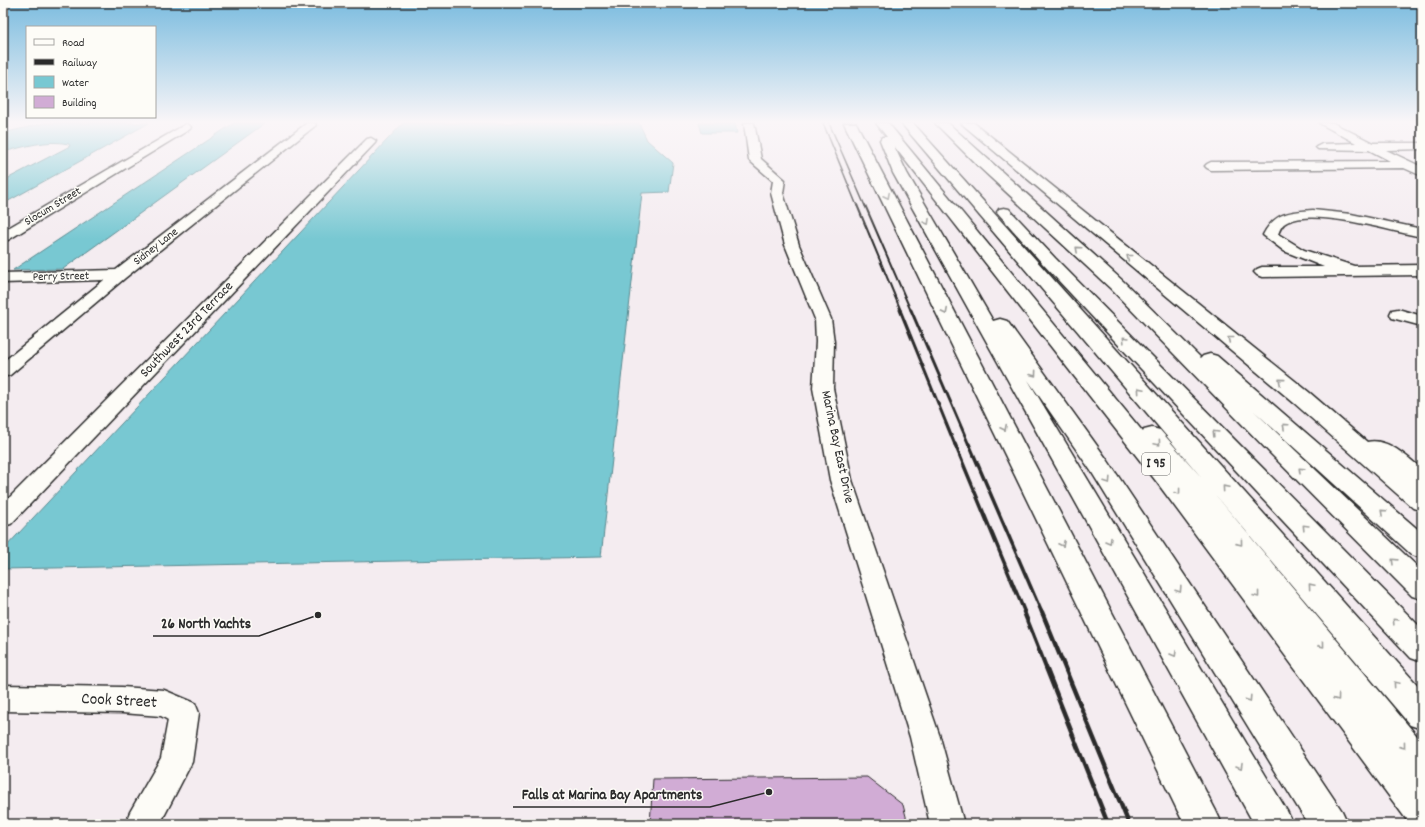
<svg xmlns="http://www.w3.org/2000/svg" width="1425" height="827" font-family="Dekko,sans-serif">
<rect width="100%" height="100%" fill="#f4ecf0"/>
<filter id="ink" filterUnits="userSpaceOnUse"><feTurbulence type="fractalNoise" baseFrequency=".025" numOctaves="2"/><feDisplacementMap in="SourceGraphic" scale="8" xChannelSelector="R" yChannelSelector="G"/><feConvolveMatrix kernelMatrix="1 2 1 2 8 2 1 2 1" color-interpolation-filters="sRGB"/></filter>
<g filter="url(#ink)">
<g fill="#78c8d2" stroke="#59898f">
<path d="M45 123H149L3 204V181L70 146 69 144C46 139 24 147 3 152V133Z"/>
<path d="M234 123H265L63 269 13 270Z"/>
<path d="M403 123H639L647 140 673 163 669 192 642 193 601 557 3 569V550Z"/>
<path d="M699 123H735L737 133H702Z"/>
</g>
<path fill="#d1acd5" stroke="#2b2b2b" d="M867 777 903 805 908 824H650L653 779Z"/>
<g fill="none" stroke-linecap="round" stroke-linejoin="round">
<defs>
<g id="minor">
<path d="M307 123H315L316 125 125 278 10 375 3 377V362L104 280 3 283V273L116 270Z"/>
<path d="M744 123H754L761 159 785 180 783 193 799 245 831 319 834 342 833 388 852 480 940 737 964 824H930L910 737 830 480 813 388 816 342 815 319 785 245 771 193 773 181 749 160Z"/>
<path d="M1319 123H1333L1373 143H1422V149L1386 150 1422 167V176L1404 168 1211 170 1207 168 1205 166 1207 164 1211 162 1390 161 1369 150 1318 149 1316 147 1322 144 1356 143Z"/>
<path d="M186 124 191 127 190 129 8 240 3 241V231Z"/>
<path d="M371 138 376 141 375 143 11 524 3 526V504L367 139Z"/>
<path d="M1313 210 1351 214 1422 229V237C1389 231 1317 208 1287 222 1282 224 1280 229 1278 234L1304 250 1354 266 1422 265V275L1262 277 1257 275 1254 272 1257 269 1262 267H1324L1284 251 1263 235C1275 212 1289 212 1313 210Z"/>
<path d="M1398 309 1422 316V326L1392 318 1390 314 1392 310Z"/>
<path d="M3 685 122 687 164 690 195 703 199 713 192 762 160 824H125L130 812 161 758 168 720 161 716 122 713 3 711Z"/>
</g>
<g id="motorway">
<path d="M844 123H856L1216 811 1222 824H1184Z"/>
<path d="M876 123H888L1143 432 1144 430 1152 428 1160 430 1202 478 901 123H913L1422 690V729L1410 725 1213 492 1422 742V824L1409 823 1156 481 894 146 907 173 993 321 1000 319 1007 321 1108 461 1342 811 1348 824H1308L1091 471 1028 380 1287 811 1293 824H1254L893 173 880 140 882 137H887Z"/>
<path d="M935 123H948L1123 281 1201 358 1203 356 1210 354 1217 356 1422 533V558L1412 555 1253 410 1422 571V599L1412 596 1271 454 1111 289 978 166Z"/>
<path d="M961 123H974L1310 393 1367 442C1387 437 1407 457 1422 469V511L1413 508 1294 403Z"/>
<path d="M1004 208 1009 209 1055 258 1422 629V662L1411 658 1043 264 997 212 999 209Z"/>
</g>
</defs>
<use href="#minor" stroke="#2b2b2b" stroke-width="3"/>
<use href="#motorway" stroke="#2b2b2b" stroke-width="3"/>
<use href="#minor" fill="#fdfcf7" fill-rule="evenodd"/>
<use href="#motorway" fill="#fdfcf7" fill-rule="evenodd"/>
<g stroke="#2b2b2b" stroke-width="1.5">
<path d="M823 123 857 206"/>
<path d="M829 123 865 206"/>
</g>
<g stroke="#2b2b2b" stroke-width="2">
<path d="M857 205 901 311"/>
<path d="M865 205 911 311"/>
</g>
<g stroke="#2b2b2b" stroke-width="3">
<path d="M900 310 955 445"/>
<path d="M911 310 969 445"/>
</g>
<g stroke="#2b2b2b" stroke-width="3.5">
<path d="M955 444 1025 613"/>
<path d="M969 444 1042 613"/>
</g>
<g stroke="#2b2b2b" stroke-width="4.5">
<path d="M1024 612 1108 824"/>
<path d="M1042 612 1129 824"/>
</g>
</g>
<defs><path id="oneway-chevron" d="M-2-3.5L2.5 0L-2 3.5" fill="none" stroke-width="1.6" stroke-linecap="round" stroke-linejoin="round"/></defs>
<g stroke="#9e9e9b">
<use href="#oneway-chevron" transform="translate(887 196) rotate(63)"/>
<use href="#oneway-chevron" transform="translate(927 222) rotate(60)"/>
<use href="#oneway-chevron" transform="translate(1078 249) rotate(-138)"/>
<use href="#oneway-chevron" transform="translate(1129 257) rotate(-141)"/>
<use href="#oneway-chevron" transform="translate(945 312) rotate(63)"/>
<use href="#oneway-chevron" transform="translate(1125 339) rotate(-134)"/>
<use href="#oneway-chevron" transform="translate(1230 339) rotate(-141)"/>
<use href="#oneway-chevron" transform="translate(1034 374) rotate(54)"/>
<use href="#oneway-chevron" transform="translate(1281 381) rotate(-140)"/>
<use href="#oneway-chevron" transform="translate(1140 390) rotate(-131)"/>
<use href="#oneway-chevron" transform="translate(1285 426) rotate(-138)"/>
<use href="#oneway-chevron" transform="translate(1004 428) rotate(63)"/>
<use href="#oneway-chevron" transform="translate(1215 433) rotate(-134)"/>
<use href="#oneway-chevron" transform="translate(1158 443) rotate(50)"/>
<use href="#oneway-chevron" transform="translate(1301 470) rotate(-136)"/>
<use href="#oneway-chevron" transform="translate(1108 481) rotate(57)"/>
<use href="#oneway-chevron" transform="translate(1225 488) rotate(-131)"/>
<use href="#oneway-chevron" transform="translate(1178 492) rotate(53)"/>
<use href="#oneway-chevron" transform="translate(1383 512) rotate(-138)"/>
<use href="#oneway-chevron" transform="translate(1305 527) rotate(-134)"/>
<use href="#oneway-chevron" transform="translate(1109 541) rotate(60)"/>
<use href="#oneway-chevron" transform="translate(1240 543) rotate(51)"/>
<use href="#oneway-chevron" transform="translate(1062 544) rotate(63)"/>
<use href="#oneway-chevron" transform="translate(1394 561) rotate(-136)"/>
<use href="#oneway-chevron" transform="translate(1311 586) rotate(-131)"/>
<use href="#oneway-chevron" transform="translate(1179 590) rotate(57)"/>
<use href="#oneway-chevron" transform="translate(1257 595) rotate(52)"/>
<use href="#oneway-chevron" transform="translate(1395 621) rotate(-134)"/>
<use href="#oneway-chevron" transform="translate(1322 645) rotate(51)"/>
<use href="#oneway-chevron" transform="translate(1174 654) rotate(60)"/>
<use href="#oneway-chevron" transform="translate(1396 684) rotate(-131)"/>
<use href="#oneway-chevron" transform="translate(1337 698) rotate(53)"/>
<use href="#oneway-chevron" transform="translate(1249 699) rotate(57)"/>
<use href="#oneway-chevron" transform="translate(1403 746) rotate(51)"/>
<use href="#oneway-chevron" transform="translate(1240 766) rotate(60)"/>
</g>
</g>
<linearGradient id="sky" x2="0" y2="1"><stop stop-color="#7bbcdf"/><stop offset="0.51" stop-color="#faf6f8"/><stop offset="1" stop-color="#faf6f8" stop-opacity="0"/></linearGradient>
<rect width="1425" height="239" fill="url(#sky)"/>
<g text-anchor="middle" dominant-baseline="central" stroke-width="3" stroke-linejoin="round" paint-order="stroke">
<g font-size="12" fill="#2b2b2b" stroke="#fdfcf7">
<text transform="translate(53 207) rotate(-31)">Slocum Street</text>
<text transform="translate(156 247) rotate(-38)">Sidney Lane</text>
<text transform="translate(61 277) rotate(-1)">Perry Street</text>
</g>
<rect fill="#fdfcf7" stroke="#6a6a68" stroke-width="1" x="1142" y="453" width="28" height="22" rx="3"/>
<g font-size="13" font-weight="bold" fill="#2b2b2b">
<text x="1156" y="464">I 95</text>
</g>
<g font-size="14" fill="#2b2b2b" stroke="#fdfcf7">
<text transform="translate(187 330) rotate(-46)">Southwest 23rd Terrace</text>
<text transform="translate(837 447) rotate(78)">Marina Bay East Drive</text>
</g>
<g font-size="17" fill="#2b2b2b" stroke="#fdfcf7">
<text transform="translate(119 702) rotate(3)">Cook Street</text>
</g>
</g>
<path fill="none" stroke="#2b2b2b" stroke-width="1.5" d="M318 615L259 636H153M769 792L710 807H513"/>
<g fill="#2b2b2b" stroke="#fdfcf7" stroke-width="1.5">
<circle cx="318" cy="615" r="4"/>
<circle cx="769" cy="792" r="4"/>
</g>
<g font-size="15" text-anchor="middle" font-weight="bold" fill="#2b2b2b" stroke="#fdfcf7" stroke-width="3" stroke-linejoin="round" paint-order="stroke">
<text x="206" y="628">26 North Yachts</text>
<text x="612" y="799">Falls at Marina Bay Apartments</text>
</g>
<rect width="1425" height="827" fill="none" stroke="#fdfcf7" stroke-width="16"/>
<rect x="8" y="8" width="1409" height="811" fill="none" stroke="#2b2b2b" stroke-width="1.5" filter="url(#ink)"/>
<rect x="26" y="26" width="130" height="92" fill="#fdfcf7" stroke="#a9a8a5"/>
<rect x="34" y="39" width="20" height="6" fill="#fdfcf7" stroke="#a9a8a5"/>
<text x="62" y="46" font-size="12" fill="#2b2b2b">Road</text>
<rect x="34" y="59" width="20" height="6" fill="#2b2b2b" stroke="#a9a8a5"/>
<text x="62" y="66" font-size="12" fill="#2b2b2b">Railway</text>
<rect x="34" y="76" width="20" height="12" fill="#78c8d2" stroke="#a9a8a5"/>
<text x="62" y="86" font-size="12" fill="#2b2b2b">Water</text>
<rect x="34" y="96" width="20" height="12" fill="#d1acd5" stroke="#a9a8a5"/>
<text x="62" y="106" font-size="12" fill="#2b2b2b">Building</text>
</svg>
